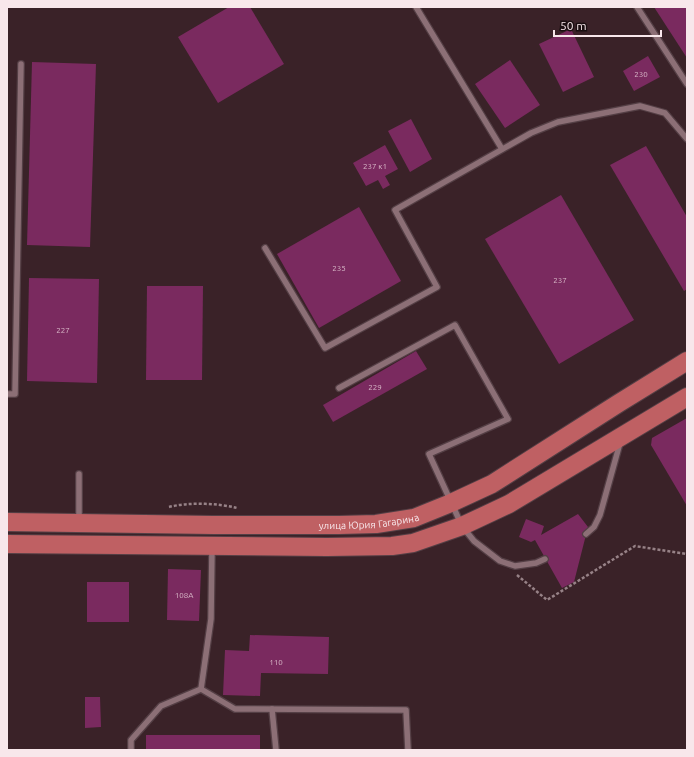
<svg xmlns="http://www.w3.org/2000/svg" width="694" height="757" font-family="Ubuntu,sans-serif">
<rect width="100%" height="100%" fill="#3a2228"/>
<g fill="#7a2a5f">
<path d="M229 7H250L284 64 218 103 178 37Z"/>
<path d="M654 7H687V58Z"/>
<path d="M571 29 594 77 563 92 539 44Z"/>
<path d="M648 56 660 77 634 91 623 71Z"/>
<path d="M510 60 540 105 505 128 475 84Z"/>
<path d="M32 62 96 64 90 247 27 245Z"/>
<path d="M411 119 432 159 410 172 388 131Z"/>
<path d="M385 145 398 169 385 176 390 185 383 189 378 180 366 186 353 163Z"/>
<path d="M646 146 687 217V289L684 291 610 165Z"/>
<path d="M561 195 634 320 559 364 485 239Z"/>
<path d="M359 207 401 281 319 328 277 254Z"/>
<path d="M29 278 99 279 97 383 27 381Z"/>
<path d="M147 286H203L202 380H146Z"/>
<path d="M416 351 427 369 333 422 323 405Z"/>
<path d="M687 418V506L651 445 652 438Z"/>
<path d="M578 514 588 527 574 582 562 588 535 540 531 542 519 537 526 519 544 526 541 535Z"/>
<path d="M168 569 201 570 199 621 167 620Z"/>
<rect x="87" y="582" width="42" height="40"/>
<path d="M250 635 329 637 328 674 261 673 260 696 223 695 225 650 249 651Z"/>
<path d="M85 697H100L101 727 85 728Z"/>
<rect x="146" y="735" width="114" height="15"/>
</g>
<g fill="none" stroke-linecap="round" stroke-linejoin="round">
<defs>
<g id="lane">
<path d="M416 7 502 149"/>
<path d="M637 7 687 84"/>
<path d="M265 248 325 348 437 287 395 210 531 133 558 122 640 106 665 113 687 139"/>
<path d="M339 388 455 325 508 419 429 454 462 526 474 541 500 561 515 566 536 563 545 559"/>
<path d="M7 394H15L21 64"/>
<path d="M79 521V474"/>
<path d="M586 534 594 527 600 515 620 443"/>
<path d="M201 689 235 709 406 710 408 750"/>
<path d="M272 709 276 750"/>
<path d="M131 750V740L161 706 201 689 211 619 212 549"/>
</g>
<g id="primary">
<path id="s1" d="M7 522 213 525H339L376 524 414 518 451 503 492 484 619 403 687 361"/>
<path d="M7 544 327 547 392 546 413 543 462 526 509 504 687 397"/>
</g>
</defs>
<use href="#lane" stroke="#543f45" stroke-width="8"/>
<use href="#primary" stroke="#543f45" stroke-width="20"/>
<g stroke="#978287" stroke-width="2.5" stroke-dasharray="3 2" stroke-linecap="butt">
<path d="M169 507C188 502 217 503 237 508"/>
<path d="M517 575 547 600 635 546 687 554"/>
</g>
<use href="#lane" stroke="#8c6f76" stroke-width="5.5"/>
<use href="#primary" stroke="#bf6063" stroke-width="18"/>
</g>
<g text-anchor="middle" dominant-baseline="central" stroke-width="3" stroke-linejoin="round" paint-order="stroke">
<g font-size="8" fill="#d8b8c8">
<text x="641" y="74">230</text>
<text x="375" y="166">237 к1</text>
<text x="339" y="268">235</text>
<text x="560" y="280">237</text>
<text x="63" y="330">227</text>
<text x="375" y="387">229</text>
<text x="184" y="595">108А</text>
<text x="276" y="662">110</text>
</g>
<g font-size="10" fill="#f8e7eb" stroke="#1a0f11">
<text stroke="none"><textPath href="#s1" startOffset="362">улица Юрия Гагарина</textPath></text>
</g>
</g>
<rect width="694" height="757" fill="none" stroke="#f8e7eb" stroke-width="16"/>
<path d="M554 30v6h107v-6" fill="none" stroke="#f8e7eb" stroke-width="2"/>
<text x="560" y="30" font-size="12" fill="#f8e7eb" stroke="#1a0f11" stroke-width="3" paint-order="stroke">50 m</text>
</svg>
